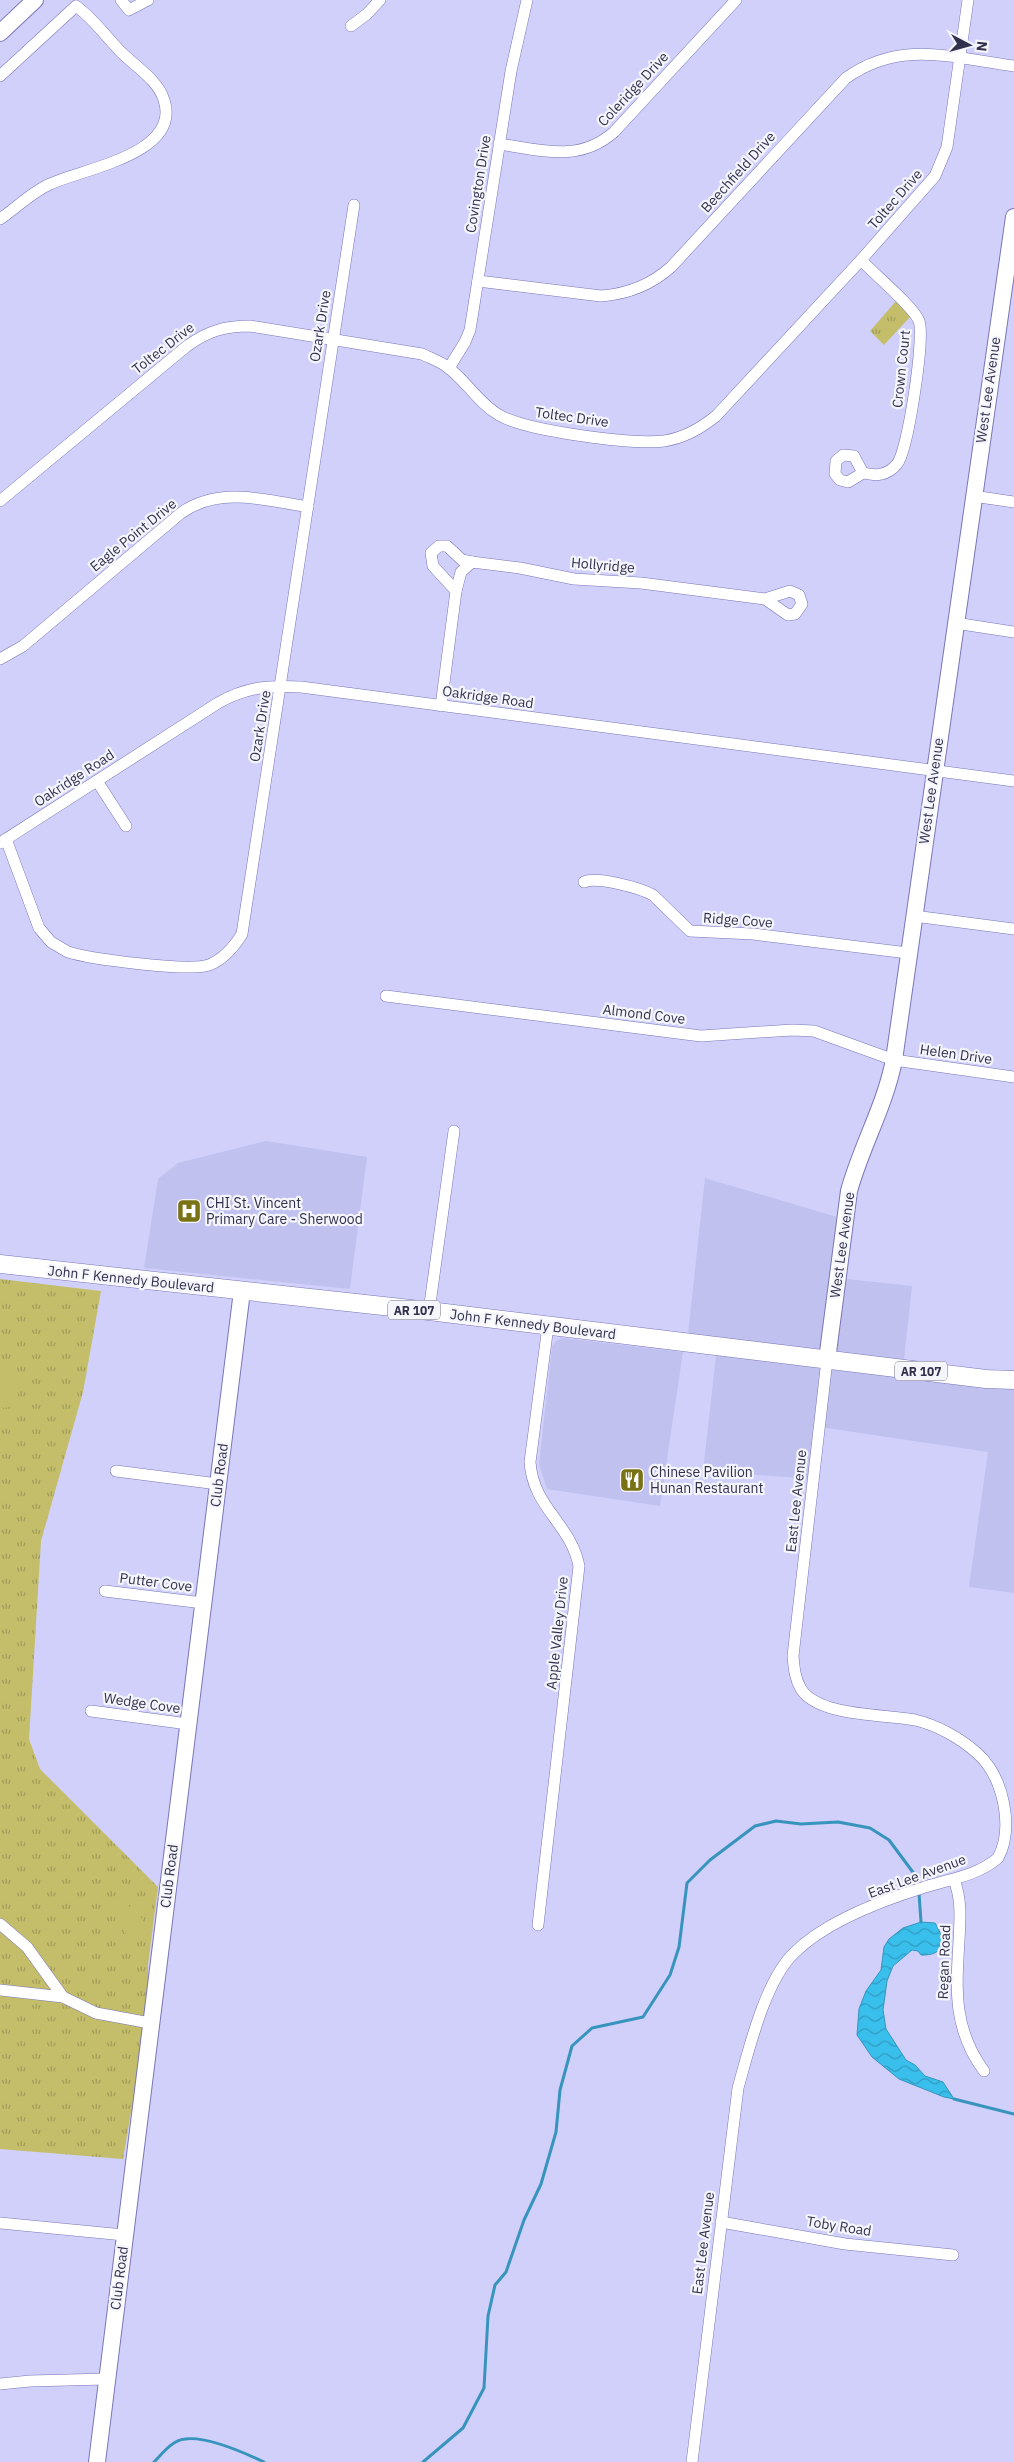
<svg xmlns="http://www.w3.org/2000/svg" width="1014" height="2462" font-family="'IBM Plex Sans',sans-serif">
<defs>
<pattern id="grass-tufts" width="24" height="20" patternUnits="userSpaceOnUse" patternTransform="scale(1.25)"><rect width="24" height="20" fill="#c4be6a"/><path d="M3 7l-1-3M5 7V3M7 7l1-3M15 17l-1-3M17 17v-4M19 17l1-3" fill="none" stroke="#a09b59"/></pattern>
<pattern id="water-waves" width="16" height="10" patternUnits="userSpaceOnUse" patternTransform="scale(1.25)"><rect width="16" height="10" fill="#39bfec"/><path d="M0 5q4-4 8 0t8 0" fill="none" stroke="#319cc1"/></pattern>
</defs>
<rect width="100%" height="100%" fill="#d0d0fb"/>
<g fill="#c1c1ef">
<path d="M266 1141 367 1157 350 1289 144 1268 158 1179 178 1163Z"/>
<path d="M705 1178 844 1219 837 1278 912 1286 903 1369 1014 1380V1593L969 1587 988 1452 820 1427 814 1479 703 1471 717 1347 687 1343Z"/>
<path d="M562 1338 683 1352 660 1506 547 1489 539 1464 552 1347 556 1341Z"/>
</g>
<g fill="url(#grass-tufts)">
<path d="M896 301 911 316 884 345 870 331Z"/>
<path d="M0 1279 101 1291 83 1392 41 1541 29 1739 40 1769 158 1887 148 1965 150 2023 140 2103 131 2112 123 2159 0 2149Z"/>
</g>
<g fill="#c4be6a">
<path d="M4 1363 14 1364 17 1367 18 1400 14 1406 4 1408 0 1406V1366Z"/>
<path d="M119 1897 141 1917 145 1927 141 1933 128 1937 112 1905 114 1899Z"/>
</g>
<path fill="url(#water-waves)" stroke="#3794bc" d="M921 1922 935 1923C946 1940 945 1956 921 1955L918 1951 912 1950 893 1966 887 1981 883 2010 886 2029 906 2060 915 2065 925 2076 943 2082 954 2099 944 2097 899 2079 872 2057 857 2035 859 2009 866 1991 881 1970 884 1947 889 1939 903 1928Z"/>
<g fill="none" stroke-linecap="round" stroke-linejoin="round">
<g stroke="#3794bc" stroke-width="3">
<path d="M954 2099 1014 2114"/>
<path d="M154 2462C162 2454 172 2440 185 2439 206 2436 245 2453 264 2462"/>
<path d="M423 2462 463 2428 484 2388 488 2316 495 2285 506 2272 524 2220 541 2184 556 2132 560 2090 572 2046 592 2028 643 2017 670 1975 679 1947 687 1883 710 1860 755 1826 776 1821 801 1824 838 1822 870 1828 889 1840 918 1879 921 1922"/>
</g>
<defs>
<g id="street">
<path d="M121 0 129 10 148 0"/>
<path d="M351 26 367 14 380 0"/>
<path d="M0 76 76 6C94 19 106 37 121 52 136 67 158 80 164 100 182 154 82 169 50 184 32 192 16 208 0 219"/>
<path d="M499 144C541 150 579 163 614 132L736 0"/>
<path d="M861 260C874 274 914 307 919 321 925 337 908 451 897 464 887 476 876 476 863 473L854 456 843 455 836 461 835 474 840 480 848 482 863 473"/>
<path d="M478 281 601 296C627 294 651 285 671 267L846 78C901 39 953 58 1014 66"/>
<path d="M449 368 465 342 470 330 511 71 527 0"/>
<path d="M973 496 1014 502"/>
<path d="M0 501 187 346C208 331 225 326 250 326L422 354C430 358 439 361 446 366 466 380 478 403 499 415 526 431 633 445 664 441 684 438 700 429 716 416L861 260 935 176 947 147 968 0"/>
<path d="M456 591 461 572 472 562 520 568 574 579 641 583 765 599 790 591 799 595 802 604 795 614 788 615 765 599"/>
<path d="M955 623 1014 632"/>
<path d="M0 659 23 646 181 513C219 486 266 500 308 507"/>
<path d="M441 706 456 591 433 566 431 553 439 546H447L462 560 472 562"/>
<path d="M97 781 126 826"/>
<path d="M6 839 39 928 51 942 68 952C91 959 188 972 209 965 224 959 234 947 242 934L354 205"/>
<path d="M0 843 218 703C246 687 270 685 301 687L1014 781"/>
<path d="M584 882C597 876 640 888 653 895L690 931 753 934 908 953"/>
<path d="M914 916 1014 929"/>
<path d="M386 996 701 1036 792 1030 814 1031 894 1060 1014 1077"/>
<path d="M429 1311 454 1131"/>
<path d="M116 1471 218 1484"/>
<path d="M105 1591 203 1603"/>
<path d="M91 1711 188 1724"/>
<path d="M954 1880C962 1900 960 1920 959 1941 956 1990 953 2029 984 2071"/>
<path d="M0 1924 27 1947 63 1997 0 1990"/>
<path d="M538 1925 579 1566C571 1524 533 1508 530 1462L548 1326"/>
<path d="M63 1997 96 2013 150 2023"/>
<path d="M721 2222 845 2244 953 2255"/>
<path d="M0 2223 124 2235"/>
<path d="M0 2384 30 2381 106 2379"/>
<path d="M692 2462 738 2088C749 2049 765 1981 794 1953 825 1922 883 1900 925 1887 949 1879 977 1876 998 1858 1014 1828 1004 1777 977 1753 960 1738 937 1725 915 1720 885 1714 819 1717 801 1689 795 1679 794 1668 793 1656L827 1360"/>
</g>
<g id="secondary">
<path d="M0 33 35 0"/>
<path d="M827 1360 849 1191C861 1147 885 1106 894 1060L1014 217"/>
<path d="M97 2462 242 1291"/>
</g>
<path id="primary" d="M0 1264 429 1311 986 1379 1014 1380"/>
</defs>
<use href="#street" stroke="#7976b7" stroke-width="12"/>
<use href="#secondary" stroke="#7976b7" stroke-width="18"/>
<use href="#primary" stroke="#7976b7" stroke-width="19"/>
<use href="#street" stroke="#fff" stroke-width="11"/>
<use href="#secondary" stroke="#fff" stroke-width="16"/>
<use href="#primary" stroke="#fff" stroke-width="18"/>
</g>
<defs>
<symbol id="hospital-square" viewBox="-11 -11 22 22"><rect x="-9" y="-9" width="18" height="18" rx="4" fill="#7a7316" stroke="#f5f5fc"/><path d="M-5-5h3v3.5h4V-5h3V5h-3V1.5h-4V5h-3Z" fill="#fff"/></symbol>
<symbol id="restaurant-square" viewBox="-11 -11 22 22"><rect x="-9" y="-9" width="18" height="18" rx="4" fill="#7a7316" stroke="#f5f5fc"/><path d="M-5-6h1v4h1v-4h1v4h1v-4h1v5L-1.5 .5V6h-2V.5L-5-1ZM5-6V6H3V1.5H1.5Q1.5-4 5-6Z" fill="#fff"/></symbol>
</defs>
<g fill-rule="evenodd">
<use href="#hospital-square" x="175" y="1197" width="28" height="28"/>
<use href="#restaurant-square" x="618" y="1466" width="28" height="28"/>
</g>
<g text-anchor="middle" dominant-baseline="central" stroke-width="4.5" stroke-linejoin="round" paint-order="stroke">
<g fill="#f5f5fc" stroke="#6c6c82" stroke-width="1">
<rect x="388" y="1300.5" width="52" height="19" rx="4"/>
<rect x="895" y="1361.5" width="52" height="19" rx="4"/>
</g>
<g font-size="12" font-weight="bold" fill="#32314d">
<text x="414" y="1310">AR 107</text>
<text x="921" y="1371">AR 107</text>
</g>
<g font-size="14" fill="#32314d" stroke="#f5f5fc">
<text transform="translate(633 89) rotate(-47)">Coleridge Drive</text>
<text transform="translate(738 172) rotate(-48)">Beechfield Drive</text>
<text transform="translate(478 184) rotate(-81)">Covington Drive</text>
<text transform="translate(895 199) rotate(-49)">Toltec Drive</text>
<text transform="translate(320 326) rotate(-81)">Ozark Drive</text>
<text transform="translate(163 348) rotate(-38)">Toltec Drive</text>
<text transform="translate(901 369) rotate(-84)">Crown Court</text>
<text transform="translate(988 390) rotate(-82)">West Lee Avenue</text>
<text transform="translate(572 417) rotate(8)">Toltec Drive</text>
<text transform="translate(133 535) rotate(-39)">Eagle Point Drive</text>
<text transform="translate(603 565) rotate(5)">Hollyridge</text>
<text transform="translate(488 697) rotate(8)">Oakridge Road</text>
<text transform="translate(260 726) rotate(-81)">Ozark Drive</text>
<text transform="translate(74 778) rotate(-33)">Oakridge Road</text>
<text transform="translate(931 791) rotate(-82)">West Lee Avenue</text>
<text transform="translate(738 920) rotate(4)">Ridge Cove</text>
<text transform="translate(644 1014) rotate(7)">Almond Cove</text>
<text transform="translate(956 1054) rotate(8)">Helen Drive</text>
<text transform="translate(842 1245) rotate(-82)">West Lee Avenue</text>
<text transform="translate(131 1279) rotate(6)">John F Kennedy Boulevard</text>
<text transform="translate(533 1324) rotate(7)">John F Kennedy Boulevard</text>
<text transform="translate(219 1475) rotate(-83)">Club Road</text>
<text transform="translate(796 1501) rotate(-84)">East Lee Avenue</text>
<text transform="translate(156 1582) rotate(7)">Putter Cove</text>
<text transform="translate(557 1633) rotate(-84)">Apple Valley Drive</text>
<text transform="translate(142 1703) rotate(8)">Wedge Cove</text>
<text transform="translate(169 1876) rotate(-83)">Club Road</text>
<text transform="translate(917 1876) rotate(-20)">East Lee Avenue</text>
<text transform="translate(944 1962) rotate(-88)">Regan Road</text>
<text transform="translate(839 2226) rotate(9)">Toby Road</text>
<text transform="translate(703 2243) rotate(-83)">East Lee Avenue</text>
<text transform="translate(119 2278) rotate(-83)">Club Road</text>
</g>
<g font-size="14" fill="#32314d" stroke="#f5f5fc" text-anchor="start">
<text x="206" y="1203">CHI St. Vincent<tspan x="206" dy="16">Primary Care - Sherwood</tspan></text>
<text x="650" y="1472">Chinese Pavilion<tspan x="650" dy="16">Hunan Restaurant</tspan></text>
</g>
</g>
<g transform="translate(969 45) rotate(96)" stroke="#f5f5fc" stroke-width="4" paint-order="stroke">
<path d="M0-4L9 19L0 12L-9 19Z" fill="#32314d"/>
<text y="-8" font-size="14" font-weight="bold" text-anchor="middle" fill="#32314d">N</text>
</g>
</svg>
